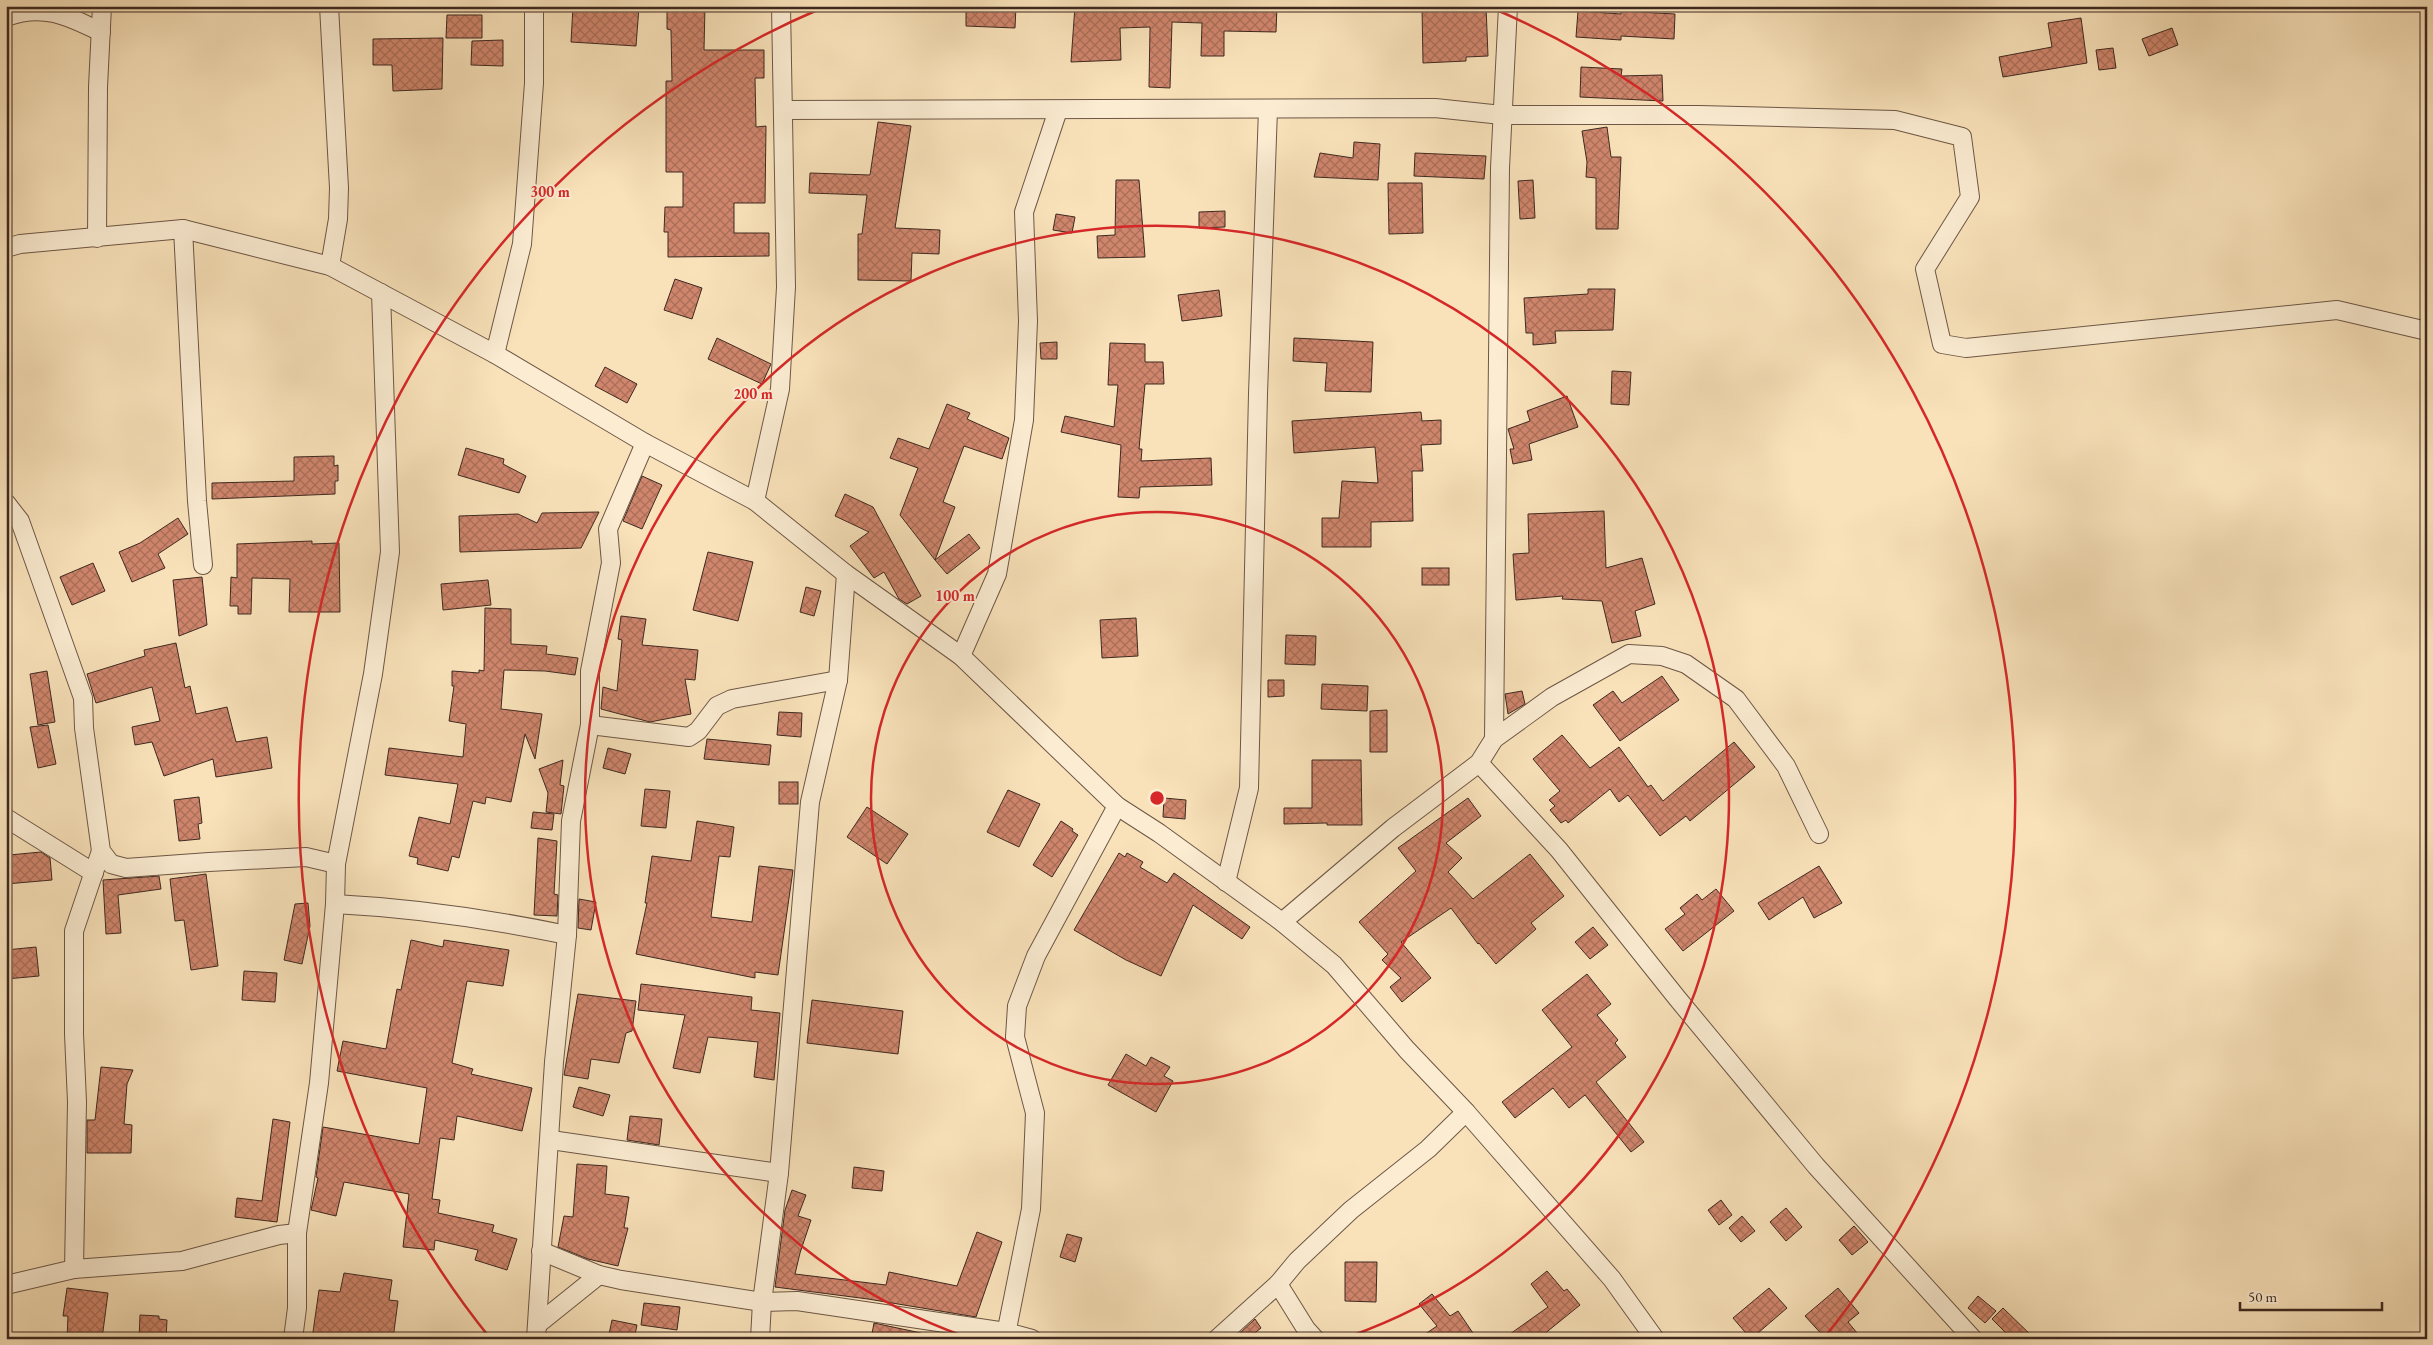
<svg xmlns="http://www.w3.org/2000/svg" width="2433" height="1345" font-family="'EB Garamond',serif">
<defs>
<pattern id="building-cross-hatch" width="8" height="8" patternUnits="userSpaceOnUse" patternTransform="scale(1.25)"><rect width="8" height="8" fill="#d0866d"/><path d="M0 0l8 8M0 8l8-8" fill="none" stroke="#aa6e59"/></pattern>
</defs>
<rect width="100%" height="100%" fill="#f9e2ba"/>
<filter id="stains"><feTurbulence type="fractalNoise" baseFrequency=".004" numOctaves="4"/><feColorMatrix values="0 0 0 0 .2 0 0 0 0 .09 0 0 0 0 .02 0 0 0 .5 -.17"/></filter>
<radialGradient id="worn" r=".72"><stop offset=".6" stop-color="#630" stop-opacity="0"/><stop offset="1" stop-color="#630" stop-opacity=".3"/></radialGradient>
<g fill="url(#building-cross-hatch)" stroke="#3e2920">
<path d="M573 6 639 7 636 46 571 42Z"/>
<path d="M667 6H705L704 50H764V78H755L756 127 766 126 765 203H734V233H769V256L668 257V232H664L665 207H683V172H666V81H672L671 30 667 29Z"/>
<path d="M966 6H1016L1015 28 966 26Z"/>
<path d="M1075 6H1277L1276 32 1224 31V56H1201L1202 23 1172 22 1170 88 1149 87 1150 27 1120 28 1121 60 1071 62Z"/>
<path d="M1486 6 1488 56 1466 57V61L1423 63 1422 7Z"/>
<path d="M1578 11 1621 14V11L1675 14 1674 39 1621 36V40L1576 37Z"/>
<path d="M447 15H482V38H446Z"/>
<path d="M2081 18 2087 63 2003 77 1999 57 2052 47 2048 23Z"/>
<path d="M2172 28 2178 45 2149 56 2142 39Z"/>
<path d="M443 38 442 89 393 91 392 65H373V39Z"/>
<path d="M503 40V66L471 65 472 41Z"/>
<path d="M2113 48 2116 68 2099 70 2096 50Z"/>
<path d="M1581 67 1622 69 1621 76 1662 75 1663 101 1580 97Z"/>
<path d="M878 122 911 126 895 228 940 230 939 254 912 253 911 281 858 280V234H862L867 195 809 193 810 173 870 175Z"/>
<path d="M1607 127 1611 157H1621L1618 229H1596V178L1586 177 1587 162 1582 131Z"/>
<path d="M1354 142 1380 144 1378 180 1314 177 1320 153 1353 158Z"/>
<path d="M1415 153 1486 156 1484 179 1414 176Z"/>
<path d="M1116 180H1139L1145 257 1098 258 1097 236 1115 235Z"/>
<path d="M1533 180 1535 218 1520 219 1518 181Z"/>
<path d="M1388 183H1422L1423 233 1389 234Z"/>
<path d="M1225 211V227L1199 228V212Z"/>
<path d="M1056 214 1075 217 1072 233 1053 230Z"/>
<path d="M675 279 702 288 692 319 664 310Z"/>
<path d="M1588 289H1615L1613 330 1555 331 1556 343 1533 345V333H1526L1524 298 1588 294Z"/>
<path d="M1219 290 1222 316 1182 321 1178 295Z"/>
<path d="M717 338 771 364 762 384 708 359Z"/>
<path d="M1294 338 1373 342 1371 392 1325 391 1327 363 1293 361Z"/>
<path d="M1057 342V359H1041L1040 343Z"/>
<path d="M1110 343 1145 344V362H1163L1164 384H1145L1139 449H1142L1141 461 1211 458 1212 485 1140 487 1139 498 1118 497 1121 445 1061 432 1065 416 1114 427 1118 385H1108Z"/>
<path d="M605 367 637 384 627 403 595 386Z"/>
<path d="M1612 371 1631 372 1629 405 1611 404Z"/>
<path d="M1567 396 1578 427 1529 444 1532 460 1513 464 1510 449H1514L1508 429 1530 421 1527 411Z"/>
<path d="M947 404 970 413 967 419 1009 438 1002 459 964 446 943 502 955 507 935 560 900 515 918 468 890 458 898 438 929 449Z"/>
<path d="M1421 412 1422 421 1441 420V444L1421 445 1423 471H1412L1413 521 1371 522V547H1322V518H1339L1342 481 1378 483 1375 447 1294 453 1292 421Z"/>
<path d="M466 448 504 459 503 464 526 476 519 493 458 475Z"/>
<path d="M334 456V466L338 465V481H335V494L212 499V483L294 481V457Z"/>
<path d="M642 476 662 485 642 529 623 521Z"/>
<path d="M845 494 873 507 921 596 907 604 899 599 884 572 874 578 850 546 869 532 835 516Z"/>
<path d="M1604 511 1606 568 1642 558 1655 604 1635 611 1641 636 1612 643 1602 601 1562 599 1563 596 1516 600 1513 554 1529 553 1528 514Z"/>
<path d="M599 512 581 548 460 552 459 516 518 514 537 523 542 513Z"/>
<path d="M178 518 188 534 158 554 165 568 132 582 119 552 140 543Z"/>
<path d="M969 534 980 548 947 574 935 560Z"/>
<path d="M312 541V544L339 543 340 612H289L290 579 252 578 251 614H238V606H230L231 577 237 578V544Z"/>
<path d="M708 552 753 562 738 621 693 610Z"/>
<path d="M93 563 105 591 72 605 60 577Z"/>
<rect x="1422" y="568" width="27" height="17"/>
<path d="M202 577 207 625 179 636 173 580Z"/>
<path d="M488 580 491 605 443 610 441 584Z"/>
<path d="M806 587 821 591 814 616 800 612Z"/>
<path d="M485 608 511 609V644L547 646 546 654 578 658 575 675 545 671 504 670 501 709 542 714 535 759 525 734 511 802 486 797 485 804 473 801 459 858 452 856 448 871 417 864 418 858 409 856 419 817 450 824 458 784 385 775 389 748 463 757 466 724 449 721 454 686H452V671L479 673V670L484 671Z"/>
<path d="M621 616 646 619 642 645 698 650 695 680 685 679 691 714 650 722 601 709 603 687 617 691 622 640 618 639Z"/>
<path d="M1136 618 1138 656 1102 658 1100 620Z"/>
<path d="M1286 635 1316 636 1315 665 1285 664Z"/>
<path d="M176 643 185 688 190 686 196 714 227 707 236 742 267 737 272 768 216 777 213 759 164 776 152 742 135 745 132 727 160 721 152 687 96 703 87 674 145 656 144 650Z"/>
<path d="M47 671 55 722 38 725 30 674Z"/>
<path d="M1662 676 1679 700 1620 741 1593 705 1613 691 1622 703Z"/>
<path d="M1268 680H1284V696L1268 697Z"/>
<path d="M1322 684 1368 686 1367 711 1321 709Z"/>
<path d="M1522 691 1525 704 1508 714 1505 694Z"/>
<path d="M1387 710V752H1370V711Z"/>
<path d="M779 712 802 713 801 737 777 735Z"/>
<path d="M48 725 56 764 38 768 30 727Z"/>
<path d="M1562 735 1590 768 1619 747 1648 787 1651 785 1663 801 1734 742 1755 767 1690 821 1686 816 1660 836 1628 795 1619 802 1610 789 1568 823 1566 820 1561 823 1550 810 1555 806 1549 800 1560 791 1533 759Z"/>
<path d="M707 739 771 745 769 765 704 759Z"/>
<path d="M608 748 631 754 625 774 603 768Z"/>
<path d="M563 760 560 785 564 786 561 814 546 812 548 793 539 769Z"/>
<path d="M1312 760H1361L1362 825H1327V823L1284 824V808H1312Z"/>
<rect x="779" y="782" width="19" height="22"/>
<path d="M645 789 670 791 666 828 641 826Z"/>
<path d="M1008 790 1040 804 1019 847 987 832Z"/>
<path d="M199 797 202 823 198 824 200 839 179 841 174 800Z"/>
<path d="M1164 798 1186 800 1185 819 1163 817Z"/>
<path d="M1468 798 1481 816 1446 843 1462 858 1448 872 1473 899 1530 854 1564 896 1531 923 1536 929 1496 964 1479 943 1478 944 1451 908 1401 942 1431 978 1402 1002 1390 987 1401 978 1382 960 1388 954 1359 922 1416 871 1398 848Z"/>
<path d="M867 807 908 834 887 864 847 837Z"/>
<path d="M533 812 554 814 552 830 531 828Z"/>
<path d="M697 821 734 827 730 857 719 856 711 917 752 922 759 866 793 870 778 975 755 972V978L636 954 647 903H645L652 856 691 861Z"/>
<path d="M1061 821 1073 829 1072 831 1078 835 1052 877 1033 865Z"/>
<path d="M538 838 557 841 554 894 558 895 557 916 534 915Z"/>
<path d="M41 852 50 858 52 880 6 884V860H10L9 855Z"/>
<path d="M1119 853 1125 857 1127 853 1143 862 1140 867 1167 883 1174 873 1250 927 1242 939 1193 905 1161 976 1126 960 1074 930Z"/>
<path d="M1819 866 1842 903 1814 918 1803 897 1769 920 1758 903Z"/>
<path d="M206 874 218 966 191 970 184 920 175 921 170 879Z"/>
<path d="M159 876 161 889 118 895 121 933 106 934 103 880Z"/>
<path d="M1716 889 1734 911 1683 951 1665 929 1685 914 1680 908 1697 894 1702 900Z"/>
<path d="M579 899 596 902 591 930 578 928Z"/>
<path d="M308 903 310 926 302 964 284 960 295 904Z"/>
<path d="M1593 927 1608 945 1590 959 1575 942Z"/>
<path d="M411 940 443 947 444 940 509 950 503 986 467 981 452 1063 473 1069 471 1074 532 1088 522 1131 457 1116 454 1140 440 1138 432 1199 440 1200 438 1213 494 1225 492 1232 517 1239 507 1270 475 1260 478 1250 435 1240 434 1250 403 1247 409 1194 344 1182 336 1216 311 1210 318 1178 316 1177 323 1127 419 1144 427 1088 337 1071 343 1041 386 1049 397 989 401 990Z"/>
<path d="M36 947 39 976 6 979V950Z"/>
<path d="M244 971 277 973 275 1002 242 1000Z"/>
<path d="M1587 974 1611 1004 1597 1015 1618 1040 1615 1043 1626 1057 1596 1082 1644 1142 1631 1152 1585 1095 1569 1108 1553 1088 1515 1118 1502 1102 1572 1047 1542 1010Z"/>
<path d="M641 984 752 997 751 1010 780 1013 774 1080 754 1077 758 1042 708 1037 700 1073 673 1068 685 1015 638 1010Z"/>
<path d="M578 994 636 1001 632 1031 626 1033 619 1063 591 1059 588 1079 564 1075Z"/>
<path d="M812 1000 903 1011 898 1054 807 1043Z"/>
<path d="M1126 1054 1146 1066 1151 1057 1170 1067 1164 1076 1173 1081 1156 1112 1108 1085Z"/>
<path d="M101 1067 133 1070 127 1084 124 1124 132 1125 131 1153H87V1120H95Z"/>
<path d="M579 1087 610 1095 603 1116 573 1107Z"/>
<path d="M630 1116 662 1119 659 1145 627 1140Z"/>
<path d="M273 1119 290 1122 277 1222 235 1217 237 1198 262 1201Z"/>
<path d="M577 1164 607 1166 605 1194 629 1197 624 1228H628L618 1266 588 1259 558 1247 564 1216 573 1217Z"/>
<path d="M854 1167 884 1171 882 1191 852 1188Z"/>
<path d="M792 1190 806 1195 798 1216 811 1220 800 1253 795 1274 886 1285 889 1272 957 1286 977 1232 1002 1242 976 1317 868 1299 775 1287 785 1210Z"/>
<path d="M1721 1200 1732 1215 1719 1225 1708 1210Z"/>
<path d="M1786 1208 1802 1227 1786 1241 1770 1222Z"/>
<path d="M1742 1216 1755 1231 1741 1242 1729 1228Z"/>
<path d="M1854 1226 1868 1242 1852 1255 1839 1240Z"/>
<path d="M1067 1234 1082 1238 1075 1262 1060 1257Z"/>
<path d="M1345 1262H1377L1376 1302 1345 1301Z"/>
<path d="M1547 1271 1564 1291 1567 1289 1580 1305 1538 1339H1503L1548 1307 1531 1284Z"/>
<path d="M344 1273 392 1280 389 1300 398 1301 393 1339H312L319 1290 340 1292Z"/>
<path d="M67 1288 108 1293 102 1339H67L68 1316H63Z"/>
<path d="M1769 1288 1787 1308 1751 1339 1733 1318Z"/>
<path d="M1838 1288 1859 1313 1848 1322 1862 1339H1826L1805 1316Z"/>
<path d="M1432 1294 1450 1316 1458 1311 1477 1339H1418L1437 1326 1419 1304Z"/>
<path d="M1978 1296 1996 1311 1985 1323 1968 1308Z"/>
<path d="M644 1303 680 1307 677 1330 641 1325Z"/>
<path d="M2003 1308 2035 1339H2012L1992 1319Z"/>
<path d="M140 1315 159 1316V1319L167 1320 166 1339H139Z"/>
<path d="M1255 1319 1261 1328 1247 1339H1243L1239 1334Z"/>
<path d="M612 1320 637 1325 634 1339H608Z"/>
<path d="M874 1323 921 1333V1339H871Z"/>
</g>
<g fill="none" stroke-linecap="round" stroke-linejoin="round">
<defs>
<g id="street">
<path d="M329 6 339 188 338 219 330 266"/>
<path d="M6 17C43 3 68 16 101 32"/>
<path d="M784 110 1435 108 1502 115H1699L1895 120 1962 137 1970 197 1925 269 1942 344 1966 348 2337 310 2427 331"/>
<path d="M183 229 197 501 203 565"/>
<path d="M97 238 98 87 102 6"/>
<path d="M6 248 20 244 183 229 330 266 495 354 645 443 755 501 846 574 961 656 1117 806 1159 833 1282 922 1334 965 1407 1050 1466 1112 1612 1279 1655 1339"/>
<path d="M495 354 522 244 534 83V6"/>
<path d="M755 501 780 389 786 287 781 6"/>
<path d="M6 503 20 521 83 698 84 728 101 851 111 864 126 868 209 862 306 857 336 864"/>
<path d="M961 656 997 574 1024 420 1028 321 1024 212 1058 110"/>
<path d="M590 725 689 737 698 731 717 706 732 699 838 680"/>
<path d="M1494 739 1552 697 1629 654 1662 656 1686 664 1736 699 1786 766 1819 834"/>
<path d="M1479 763 1559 850 1677 998 1816 1166 1973 1339"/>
<path d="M6 818 94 873"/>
<path d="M1226 882 1249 788 1258 394 1268 109"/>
<path d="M335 904C413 908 490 919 567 935"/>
<path d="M1282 922 1393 828 1479 763 1494 739 1500 168 1508 6"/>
<path d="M551 1140 779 1173"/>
<path d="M541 1251 599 1275 621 1280 762 1302 797 1301 1006 1332 1032 1339"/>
<path d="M74 1269 182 1261 279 1235 297 1233"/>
<path d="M1278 1284 1306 1329 1315 1339"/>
<path d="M6 1285 74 1269 77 1102 74 1034V931L101 851"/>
<path d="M538 1324 599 1275"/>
<path d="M293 1339 297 1308V1233L319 1083 335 904 336 864 373 674 390 552 381 293"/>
<path d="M536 1339 554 1062 567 935 571 821 590 725V671L611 563 608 529 645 443"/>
<path d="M760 1339 762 1302 779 1173 810 802 838 680 846 574"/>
<path d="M1005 1339 1031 1209 1035 1113 1015 1037 1017 1006 1036 956 1117 806"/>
<path d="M1217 1339 1278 1284 1297 1261 1351 1210 1428 1149 1466 1112"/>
</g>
</defs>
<use href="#street" stroke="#6d5746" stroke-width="20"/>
<use href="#street" stroke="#fbecd2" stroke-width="18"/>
</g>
<g fill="none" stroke="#d62828" stroke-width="2.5">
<circle cx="1157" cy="798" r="286"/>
<path d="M966 1337A572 572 0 1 1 1348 1337"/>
<path d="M490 1338A858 858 0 0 1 822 8M1492 8A858 858 0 0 1 1824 1338"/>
</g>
<circle cx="1157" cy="798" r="8" fill="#d62828" stroke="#fbecd2" stroke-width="2.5"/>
<g font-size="15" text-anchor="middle" font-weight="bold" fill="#d62828" stroke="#fbecd2" stroke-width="4" stroke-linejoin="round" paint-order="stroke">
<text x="550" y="197">300 m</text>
<text x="753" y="399">200 m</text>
<text x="955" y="601">100 m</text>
</g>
<rect width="2433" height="1345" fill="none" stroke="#f9e2ba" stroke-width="25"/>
<rect x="8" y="8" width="2418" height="1330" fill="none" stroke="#3e2920" stroke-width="2.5"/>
<rect x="12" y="12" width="2408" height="1320" fill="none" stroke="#3e2920"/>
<path d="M2240 1302v8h142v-8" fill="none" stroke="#3e2920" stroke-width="2.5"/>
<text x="2248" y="1302" font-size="15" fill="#3e2920" stroke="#fbecd2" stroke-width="4" paint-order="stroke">50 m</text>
<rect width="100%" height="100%" filter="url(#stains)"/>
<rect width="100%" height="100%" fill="url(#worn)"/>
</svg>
